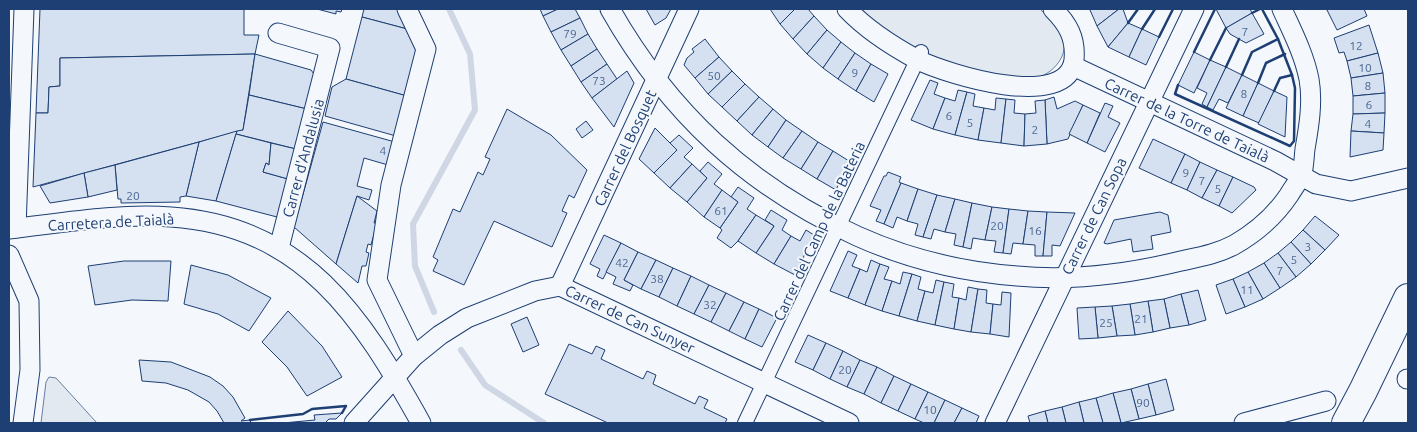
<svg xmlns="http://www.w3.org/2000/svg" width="1417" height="432" font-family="Ubuntu,sans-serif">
<rect width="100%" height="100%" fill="#f4f7fb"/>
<g fill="#e3e9f0" stroke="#687fa3">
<path d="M857 9H1040C1048 17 1057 26 1062 36 1071 53 1053 75 1035 78 1013 81 984 75 963 69 923 58 889 33 857 9Z"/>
<path d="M49 377 56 378 97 423H41L46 382Z"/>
</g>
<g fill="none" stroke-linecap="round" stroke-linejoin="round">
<g stroke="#cfd7e4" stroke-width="6">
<path d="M434 312 415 266 413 224 475 110 470 54 449 9"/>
<path d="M461 350 485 385 544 423"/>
</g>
</g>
<g fill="#d5e0f0" stroke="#1d3f73">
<path d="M40 9H244V35H259L255 54 60 58V86L49 87 48 113H36Z"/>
<path d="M317 9H342L341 12 336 11V14Z"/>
<path d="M364 9H399L411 30 362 17Z"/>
<path d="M540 9H558L543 16Z"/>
<path d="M558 9H575L580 18 551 32 543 16Z"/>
<path d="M646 9H671L666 18 655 25Z"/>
<path d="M770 9H795L780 24Z"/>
<path d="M795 9H808L814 16 793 39 780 24Z"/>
<path d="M1092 9H1119L1097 26 1090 10Z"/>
<path d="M1119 9H1123L1128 23 1108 47 1097 26Z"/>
<path d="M1216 9H1250L1252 13 1226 28Z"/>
<path d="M1330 9H1364L1367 16 1337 30 1327 10Z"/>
<path d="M1252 13 1264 34 1246 43 1230 34 1226 28Z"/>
<path d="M814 16 827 30 807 54 793 39Z"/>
<path d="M362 17 411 30 420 50 407 96 346 79Z"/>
<path d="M580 18 588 34 561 50 551 32Z"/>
<path d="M1128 23 1142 29 1129 57 1108 47Z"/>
<path d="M1369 25 1378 53 1347 61 1344 52 1339 53 1334 38Z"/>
<path d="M1142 29 1159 37 1146 65 1129 57Z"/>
<path d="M827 30 841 42 823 68 807 54Z"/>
<path d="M588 34 597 49 571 66 561 50Z"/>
<path d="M705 39 719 57 695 78 684 65 687 58 694 52 692 49Z"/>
<path d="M841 42 855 53 838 79 823 68Z"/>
<path d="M597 49 607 64 581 82 571 66Z"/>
<path d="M1194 52 1210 60 1194 93 1178 85Z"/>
<path d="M855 53 871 64 856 91 838 79Z"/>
<path d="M1378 53 1383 73 1351 78 1347 61Z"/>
<path d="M255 54 243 130 33 187 36 113H48L49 87 60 86V58Z"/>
<path d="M255 54 311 70 314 74 307 109 249 95Z"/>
<path d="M719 57 732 71 708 94 695 78Z"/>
<path d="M1210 60 1226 67 1207 107 1202 104 1207 93 1197 88Z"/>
<path d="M607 64 617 79 592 98 581 82Z"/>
<path d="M871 64 888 74 874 102 856 91Z"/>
<path d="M1226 67 1242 75 1228 103 1219 99 1213 110 1207 107Z"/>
<path d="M627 71 634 83 614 127 592 98Z"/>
<path d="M732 71 745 84 722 107 708 94Z"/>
<path d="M1383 73 1385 93 1353 96 1351 78Z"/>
<path d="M1242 75 1258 83 1243 116 1226 108Z"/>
<path d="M346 79 407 96 396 136 325 116 332 87Z"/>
<path d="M930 80 938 83 934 94 945 98 933 129 911 120Z"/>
<path d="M1258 83 1274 91 1259 123 1243 116Z"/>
<path d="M745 84 759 97 737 121 722 107Z"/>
<path d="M958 90 967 92 955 135 933 129 945 98 955 101Z"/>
<path d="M1274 91 1287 97 1285 137 1258 124Z"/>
<path d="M967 92 975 94 973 106 984 108 978 140 955 135Z"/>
<path d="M1385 93V113L1353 114V96Z"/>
<path d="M249 95 307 109 296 149 236 134 237 131 243 130Z"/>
<path d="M759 97 773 109 752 135 737 121Z"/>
<path d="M1054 97 1057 109 1075 101 1083 105 1068 139 1047 144 1045 100Z"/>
<path d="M996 98 1006 99 1001 143 978 140 984 108 995 110Z"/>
<path d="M1006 99 1015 100 1014 113 1025 114 1024 146 1001 143Z"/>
<path d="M1045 100 1047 144 1024 146 1025 114 1036 113 1035 101Z"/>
<path d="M1105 103 1113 106 1108 117 1120 123 1105 152 1087 143Z"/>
<path d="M1083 105 1100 113 1087 143 1069 134Z"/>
<path d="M507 109 551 135 587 170 574 198 569 195 562 211 567 213 552 247 494 221 464 285 433 271 438 260 433 257 453 209 460 212 478 172 483 175 490 159 485 157Z"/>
<path d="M773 109 786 120 768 147 752 135Z"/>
<path d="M1385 113 1384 133 1351 131 1353 114Z"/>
<path d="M786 120 802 131 783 158 768 147Z"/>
<path d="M586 121 593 130 582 138 576 129Z"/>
<path d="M323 122 395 142 388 165 364 158 357 186 372 190 369 200 357 196 336 264 294 227Z"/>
<path d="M655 128 677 150 654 173 639 159Z"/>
<path d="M237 131 216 201 186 196 199 142Z"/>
<path d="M802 131 818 142 801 169 783 158Z"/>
<path d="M1351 131 1384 133 1383 150 1350 157Z"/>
<path d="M236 134 271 143 269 165 266 163 263 172 288 179 277 217 216 201Z"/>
<path d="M679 135 693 148 684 157 692 164 670 188 654 173 677 150 670 143Z"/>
<path d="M1153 139 1185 154 1171 183 1139 168Z"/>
<path d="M199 142 186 196 180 197V202L121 203V199H118L115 165Z"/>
<path d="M818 142 833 151 817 179 801 169Z"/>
<path d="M271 143 296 149 288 179 263 172 266 163 269 165Z"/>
<path d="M833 151 849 161 836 190 817 179Z"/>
<path d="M1185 154 1200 162 1187 190 1171 183Z"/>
<path d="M708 162 722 174 714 184 722 190 704 217 687 202 707 178 700 171Z"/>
<path d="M1200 162 1217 170 1202 198 1187 190Z"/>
<path d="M692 164 707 178 687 202 670 188Z"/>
<path d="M115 165 117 190 88 197 84 173Z"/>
<path d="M1217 170 1233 177 1219 206 1202 198Z"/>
<path d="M888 172 901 177 899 182 901 183 884 224 876 221 881 210 870 206 884 176H886Z"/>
<path d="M84 173 88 197 50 203 40 186Z"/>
<path d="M1233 177 1254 187 1256 190 1232 213 1219 206Z"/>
<path d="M901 183 918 189 907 221 897 217 893 228 884 224Z"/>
<path d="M738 187 754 198 747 209 756 215 738 241 731 248 717 238 722 230 720 228 738 202 731 197Z"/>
<path d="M918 189 937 195 923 237 915 235 918 224 907 221Z"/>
<path d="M722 190 738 202 720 228 704 217Z"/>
<path d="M937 195 955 199 945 232 934 229 931 239 923 237Z"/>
<path d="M357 196 377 211 374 223H377L371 245 368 244 366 252 369 253 366 266H362L358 283 336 264Z"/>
<path d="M955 199 972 203 963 247 954 245 956 234 945 232Z"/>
<path d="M972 203 992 207 985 240 973 238 971 249 963 247Z"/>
<path d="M992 207 1009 209 1003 253 994 252 996 241 985 240Z"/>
<path d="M1009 209 1028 211 1023 244 1013 243 1011 254 1003 253Z"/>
<path d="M771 210 787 220 782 230 791 236 774 264 756 253 774 226 765 220Z"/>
<path d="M1028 211 1047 212 1043 256H1035V245L1023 244Z"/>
<path d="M1047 212 1075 213 1060 246 1052 245V256H1043Z"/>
<path d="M1160 212 1168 215 1171 232 1151 236 1153 249 1133 252 1131 239 1107 244 1104 243 1114 220Z"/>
<path d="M756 215 774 226 756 253 738 241Z"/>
<path d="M1315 216 1339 235 1325 250 1303 230Z"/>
<path d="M806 230 814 235 795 275 774 264 791 236 800 241Z"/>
<path d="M1303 230 1325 250 1311 264 1291 242Z"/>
<path d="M604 235 621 243 603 279 597 276 600 269 590 264Z"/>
<path d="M1291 242 1311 264 1296 277 1278 253Z"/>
<path d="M621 243 638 252 624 280 633 285 630 291 613 284 616 277 606 272Z"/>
<path d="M848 251 857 255 852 266 860 269 848 298 830 291Z"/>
<path d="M638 252 656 260 641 289 624 280Z"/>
<path d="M1278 253 1296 277 1280 288 1264 263Z"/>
<path d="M656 260 673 268 659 297 641 289Z"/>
<path d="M871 260 880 264 865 305 848 298 860 269 867 272Z"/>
<path d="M124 261H171L168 301 132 300 95 305 88 266Z"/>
<path d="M1264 263 1280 288 1263 299 1248 272Z"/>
<path d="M880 264 889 267 884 279 892 281 882 311 865 305Z"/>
<path d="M191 265 228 275 271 298 249 331 218 314 184 304Z"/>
<path d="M673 268 691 276 677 306 659 297Z"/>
<path d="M903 272 912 274 899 316 882 311 892 281 900 284Z"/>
<path d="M1248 272 1263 299 1245 307 1233 279Z"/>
<path d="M912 274 921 277 918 289 925 291 917 321 899 316Z"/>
<path d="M691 276 709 285 694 314 677 306Z"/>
<path d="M1233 279 1245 307 1226 314 1216 285Z"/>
<path d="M936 280 944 282 935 325 917 321 925 291 933 293Z"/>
<path d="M944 282 954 284 952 297 959 298 954 329 935 325Z"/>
<path d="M709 285 726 293 711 322 694 314Z"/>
<path d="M968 287 978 289 971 332 954 329 959 298 966 300Z"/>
<path d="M978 289 987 290 986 303 993 304 990 334 971 332Z"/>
<path d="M1198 290 1206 320 1189 325 1181 294Z"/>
<path d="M1002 292 1011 293 1009 337 990 334 993 304 1001 305Z"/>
<path d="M726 293 744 302 729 331 711 322Z"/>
<path d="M1181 294 1189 325 1170 328 1164 299Z"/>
<path d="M1164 299 1170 328 1153 332 1148 301Z"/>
<path d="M1148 301 1153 332 1135 335 1130 304Z"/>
<path d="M744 302 759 309 745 339 729 331Z"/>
<path d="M1130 304 1135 335 1117 336 1112 306Z"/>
<path d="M1112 306 1117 336 1098 338 1095 307Z"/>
<path d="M1095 307 1098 338 1079 339 1077 308Z"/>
<path d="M759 309 777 318 762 347 745 339Z"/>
<path d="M288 311 322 346 342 377 307 396 287 367 262 342Z"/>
<path d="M527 317 539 345 523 352 511 324Z"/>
<path d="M808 335 826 343 813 370 795 362Z"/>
<path d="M826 343 843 351 830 379 813 370Z"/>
<path d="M569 344 592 354 596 346 605 350 601 359 643 379 647 371 656 375 653 384 695 404 699 396 708 400 704 408 727 419 725 423H608L545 394Z"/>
<path d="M843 351 860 360 847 387 830 379Z"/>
<path d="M139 360 171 362 210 377 223 386 233 397 245 418 241 421 250 420 251 423H220H224L217 411 209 402 188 390 166 383 142 381Z"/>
<path d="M860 360 877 367 864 394 847 387Z"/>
<path d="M877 367 894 376 881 403 864 394Z"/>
<path d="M894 376 911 384 898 411 881 403Z"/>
<path d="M1166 379 1174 410 1156 415 1148 384Z"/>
<path d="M911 384 928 392 915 419 898 411Z"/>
<path d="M1148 384 1156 415 1139 419 1131 389Z"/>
<path d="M1131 389 1139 419 1121 423 1113 393Z"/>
<path d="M928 392 945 400 934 423H924L915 419Z"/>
<path d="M1113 393 1121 423H1103L1096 398Z"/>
<path d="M1096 398 1103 423H1084L1079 402Z"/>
<path d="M945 400 962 408 954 423H934Z"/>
<path d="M1079 402 1084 423H1066L1062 407Z"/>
<path d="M1062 407 1066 423H1048L1045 411Z"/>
<path d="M962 408 979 416 976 423H954Z"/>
<path d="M1045 411 1048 423H1030L1028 416Z"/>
<path d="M342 413 336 419H329L325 423H283L315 420 314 415Z"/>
</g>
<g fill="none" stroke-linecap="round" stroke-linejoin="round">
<defs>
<path id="pedestrian" d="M745 423 921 52"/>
<g id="minor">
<path d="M407 9 426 49 391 185 377 280 414 356"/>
<path d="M610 9C669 113 748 186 857 236 906 258 963 272 1017 276 1071 281 1128 274 1181 261 1199 257 1217 254 1234 245 1255 233 1275 216 1289 195 1293 188 1299 181 1302 173 1304 166 1304 157 1305 149 1309 126 1313 102 1309 79 1304 54 1292 31 1282 9"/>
<path d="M847 9C867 30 892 46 918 60 947 74 1067 112 1074 60 1076 38 1068 24 1053 9"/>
<path d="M278 33 330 48 279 248"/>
<path d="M1073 66 1275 161 1316 184 1351 191 1408 178"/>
<path d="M16 228 24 9"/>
<path d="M9 229C62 223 118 213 171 217 304 226 362 317 421 423"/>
<path d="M9 255 29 301 30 370 23 423"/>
<path d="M560 286 689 9"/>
<path d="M1407 379H1408"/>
<path d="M354 423 414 356 440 335 467 318 535 291 560 286 849 423"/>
<path d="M995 423 1194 9"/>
<path d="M1244 423 1326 401"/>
</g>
<path id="secondary" d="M1346 423 1363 391 1408 298"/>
</defs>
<use href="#pedestrian" stroke="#1d3f73" stroke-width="16"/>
<use href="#minor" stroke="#1d3f73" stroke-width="21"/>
<use href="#secondary" stroke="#1d3f73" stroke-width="30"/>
<use href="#pedestrian" stroke="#f4f7fb" stroke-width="14"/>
<use href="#minor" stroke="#f4f7fb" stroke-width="19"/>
<use href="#secondary" stroke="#f4f7fb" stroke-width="28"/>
<g stroke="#1d3f73" stroke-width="2.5">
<path d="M1252 13 1260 9"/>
<path d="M1128 23 1138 9"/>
<path d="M1142 29 1155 9"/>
<path d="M1159 37 1173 9"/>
<path d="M1194 52 1215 9"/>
<path d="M1210 60 1226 28"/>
<path d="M1226 67 1239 39"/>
<path d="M1242 75 1252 52 1278 39"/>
<path d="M1258 83 1266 63 1285 54"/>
<path d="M1178 85 1175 94 1290 146 1294 141 1295 88 1292 75 1278 39 1262 9"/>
<path d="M1274 91 1280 78 1292 75"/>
<path d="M250 420 303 414 312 409 346 406 342 413"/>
</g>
</g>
<g text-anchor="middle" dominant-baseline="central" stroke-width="4" stroke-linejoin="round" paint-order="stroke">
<g font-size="12" fill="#4b6792">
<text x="1245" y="31">7</text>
<text x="570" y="33">79</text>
<text x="1356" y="45">12</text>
<text x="1365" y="67">10</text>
<text x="855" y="72">9</text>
<text x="714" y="75">50</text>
<text x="599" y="80">73</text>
<text x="1368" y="85">8</text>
<text x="1244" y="93">8</text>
<text x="1369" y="104">6</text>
<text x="949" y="115">6</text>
<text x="970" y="122">5</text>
<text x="1368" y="123">4</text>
<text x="1035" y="129">2</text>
<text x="383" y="150">4</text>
<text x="1186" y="172">9</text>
<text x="1202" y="180">7</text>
<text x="1218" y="188">5</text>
<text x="133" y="195">20</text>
<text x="721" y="210">61</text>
<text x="997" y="225">20</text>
<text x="1035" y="230">16</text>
<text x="1308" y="246">3</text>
<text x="1294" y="259">5</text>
<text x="622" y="262">42</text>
<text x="1280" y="270">7</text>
<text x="657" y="278">38</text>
<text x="1247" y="289">11</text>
<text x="710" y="304">32</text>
<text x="1141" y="318">21</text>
<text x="1106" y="322">25</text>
<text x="845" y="369">20</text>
<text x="1143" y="402">90</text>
<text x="930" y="409">10</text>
</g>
<g font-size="15" fill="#1d3f73" stroke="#f4f7fb">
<text transform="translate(1187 120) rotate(25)">Carrer de la Torre de Taialà</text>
<text transform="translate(625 148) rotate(-65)">Carrer del Bosquet</text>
<text transform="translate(303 158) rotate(-75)">Carrer d'Andalusia</text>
<text transform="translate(1094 216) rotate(-64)">Carrer de Can Sopa</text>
<text transform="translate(111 222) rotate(-3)">Carretera de Taialà</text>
<text transform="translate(819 231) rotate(-65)">Carrer del Camp de la Bateria</text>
<text transform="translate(630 319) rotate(25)">Carrer de Can Sunyer</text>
</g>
</g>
<rect width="1417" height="432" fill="none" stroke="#1d3f73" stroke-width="20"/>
</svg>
